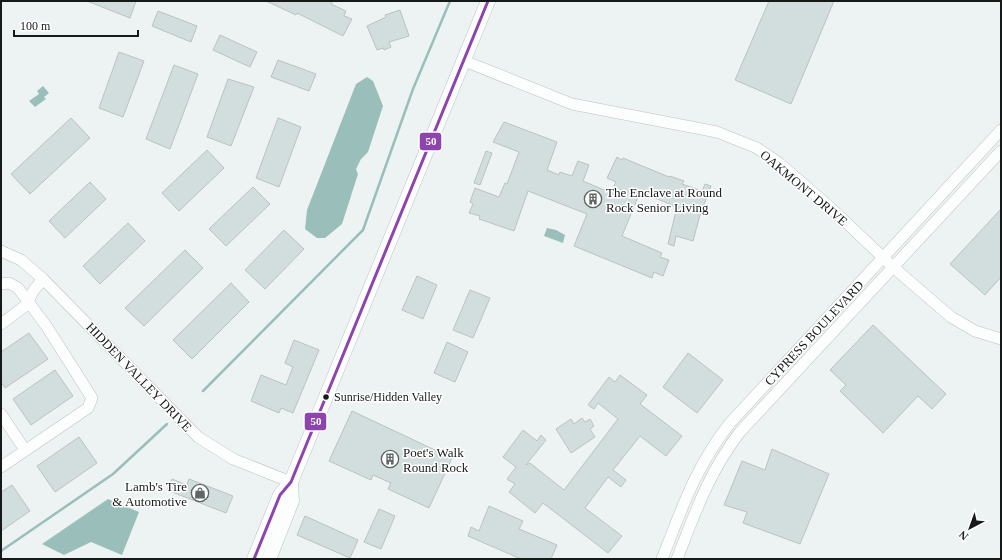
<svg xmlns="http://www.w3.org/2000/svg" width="1002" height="560" font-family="Georgia,serif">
<rect width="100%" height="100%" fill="#ecf3f2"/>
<g fill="#9abfbb">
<path d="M367 77 373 81 383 106 368 152 361 159 356 169 358 174 342 224 325 238H317L305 229 307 210 356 84Z"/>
<path d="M43 86 49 93 44 97 46 99 35 107 29 101 39 94 37 91Z"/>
<path d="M547 228 556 230 565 235 563 243 544 236Z"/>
<path d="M108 499 139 512 122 555 91 542 64 555 42 544Z"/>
</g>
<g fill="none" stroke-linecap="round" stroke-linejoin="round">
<g stroke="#9abfbb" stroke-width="2.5">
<path d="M203 391 363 230 413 89 450 1"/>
<path d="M1 551 113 474 167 424"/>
</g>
</g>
<g fill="#d1dedd" stroke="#bcc2c0">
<path d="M87 1H136L130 18Z"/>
<path d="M266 1H333L331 4 346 11 344 16 352 19 343 36 297 13 296 15Z"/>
<path d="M769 1H834L791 104 735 80Z"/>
<path d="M400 10 409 36 389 42 391 47 384 50 383 48 377 50 367 26 386 17 385 15Z"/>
<path d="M158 11 197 26 191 42 152 26Z"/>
<path d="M220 35 257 52 250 67 213 50Z"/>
<path d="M119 52 144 61 123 117 99 108Z"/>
<path d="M278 60 316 74 309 91 271 77Z"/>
<path d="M174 65 198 74 170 149 146 139Z"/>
<path d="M228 79 254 87 231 146 207 137Z"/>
<path d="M71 118 90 138 30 194 11 174Z"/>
<path d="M278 118 301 127 279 187 256 178Z"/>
<path d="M504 122 557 142 547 170 559 175 560 172 572 176 578 161 589 165 583 181 611 193 616 182 607 178 617 157 622 160 623 158 669 177 670 176 684 181 682 184 702 191 705 184 711 186 700 215 693 241 676 236 674 246 668 244 677 207 640 192 622 236 662 253 660 257 669 260 663 276 654 272 652 278 574 246 587 214 528 191 514 231 479 219 480 216 469 213 473 204 470 202 475 188 499 197 505 183 507 184 519 152 493 142Z"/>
<path d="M207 150 224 168 179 211 162 193Z"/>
<path d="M486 151 492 153 480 185 474 183Z"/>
<path d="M90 182 106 199 65 238 49 221Z"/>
<path d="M253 187 270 204 226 246 209 229Z"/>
<path d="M1001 209V277L985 295 950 264Z"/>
<path d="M128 223 145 241 100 284 83 266Z"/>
<path d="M284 230 304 249 265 289 245 270Z"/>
<path d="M185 250 203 268 144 326 125 308Z"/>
<path d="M417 276 437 285 423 319 402 310Z"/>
<path d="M231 283 249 302 192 359 173 340Z"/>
<path d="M470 290 490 298 473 338 453 330Z"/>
<path d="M873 325 946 394 932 409 918 396 883 433 840 391 846 385 830 370Z"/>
<path d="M29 333 48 359 5 388 1 382V352Z"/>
<path d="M294 340 319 350 293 413 281 408 279 413 251 401 261 375 286 385 293 367 285 363Z"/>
<path d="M447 342 468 352 455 382 434 373Z"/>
<path d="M688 353 723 380 697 413 663 387Z"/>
<path d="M55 370 73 396 31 425 13 399Z"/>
<path d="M620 375 647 395 640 404 682 436 666 456 640 436 613 470 626 480 621 487 608 477 585 508 622 536 608 553 543 503 535 513 509 492 515 484 507 479 516 467 503 457 523 430 537 441 541 435 546 440 526 465 530 463 564 490 618 419 598 403 594 409 588 405 609 377 615 382Z"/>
<path d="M352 411 452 458 429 508 388 489 391 483 373 475 371 480 329 461Z"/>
<path d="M582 418 585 422 590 419 594 426 590 429 595 437 571 453 556 429 571 419 574 424Z"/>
<path d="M79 437 97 463 55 492 37 466Z"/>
<path d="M772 449 829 474 800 544 743 523 747 512 724 505 742 461 765 470Z"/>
<path d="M172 479 187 485 189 479 233 496 226 513 167 490Z"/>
<path d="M12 485 30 511 1 531V492Z"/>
<path d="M489 506 523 521 519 529 557 545 551 559H521L468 536 471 527 479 531Z"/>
<path d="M379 509 395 516 381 549 364 542Z"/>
<path d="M305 516 358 540 350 558 297 535Z"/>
</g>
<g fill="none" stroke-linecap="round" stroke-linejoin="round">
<defs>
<g id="minor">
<path d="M462 60 572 104 717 132 757 148 779 163 832 209 893 267 951 317 975 331 1001 339"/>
<path d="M1 251 21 260 43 279 198 437 233 459 291 482"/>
<path d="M1 284 9 283 18 288 47 327 92 398 88 408 1 467"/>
<path d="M1 324 25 306 34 290 43 279"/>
<path d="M1 414 25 450"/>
<path d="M662 559C682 508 696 466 730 423L1001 130"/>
<path d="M677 559C695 513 709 472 740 432L1001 151"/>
</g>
<g id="major">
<path d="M254 559 280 495 291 482 488 1"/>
<path d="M269 559 292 501 291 482"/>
</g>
</defs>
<use href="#minor" stroke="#bcc2c0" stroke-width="12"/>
<use href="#major" stroke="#bcc2c0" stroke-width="15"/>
<use href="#minor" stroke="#fcfdfd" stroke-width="11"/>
<use href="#major" stroke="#fcfdfd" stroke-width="14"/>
<defs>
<path id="bus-1" d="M254 559 280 495 291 482 488 1"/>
</defs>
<use href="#bus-1" stroke="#fff" stroke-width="6"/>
<use href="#bus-1" stroke="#8e44ad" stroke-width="3"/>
</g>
<defs>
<symbol id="building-ring" viewBox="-11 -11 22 22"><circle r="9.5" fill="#fff" stroke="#606665" stroke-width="1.5"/><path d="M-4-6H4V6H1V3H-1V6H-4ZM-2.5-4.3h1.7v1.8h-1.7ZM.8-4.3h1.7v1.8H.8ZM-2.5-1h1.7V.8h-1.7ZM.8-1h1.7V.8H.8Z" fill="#606665"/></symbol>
<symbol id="shop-ring" viewBox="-11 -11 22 22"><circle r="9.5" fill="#fff" stroke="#606665" stroke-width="1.5"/><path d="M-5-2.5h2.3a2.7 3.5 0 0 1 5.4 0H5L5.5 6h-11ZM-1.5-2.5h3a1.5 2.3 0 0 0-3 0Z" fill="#606665"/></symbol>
</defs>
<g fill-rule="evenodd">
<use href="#building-ring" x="583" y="189" width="20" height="20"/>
<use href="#building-ring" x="380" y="449" width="20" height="20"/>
<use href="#shop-ring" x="190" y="483" width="20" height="20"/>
</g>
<circle fill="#151a19" stroke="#fff" stroke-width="1.5" cx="326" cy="397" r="3.5"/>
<g text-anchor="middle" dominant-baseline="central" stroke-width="3" stroke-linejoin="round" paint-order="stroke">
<g font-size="12" fill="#151a19" stroke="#fff" text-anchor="start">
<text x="334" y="397">Sunrise/Hidden Valley</text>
</g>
<g font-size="13" fill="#151a19" stroke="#fff">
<text transform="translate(804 188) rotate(40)">OAKMONT DRIVE</text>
<text transform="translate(814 333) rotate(-47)">CYPRESS BOULEVARD</text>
<text transform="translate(139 377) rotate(46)">HIDDEN VALLEY DRIVE</text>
</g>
<g font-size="13" fill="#151a19" stroke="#fff" text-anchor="start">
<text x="606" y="192">The Enclave at Round<tspan x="606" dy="15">Rock Senior Living</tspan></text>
<text x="403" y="452">Poet's Walk<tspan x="403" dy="15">Round Rock</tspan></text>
<text x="187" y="486" text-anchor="end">Lamb's Tire<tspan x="187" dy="15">&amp; Automotive</tspan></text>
</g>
</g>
<g stroke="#fff" stroke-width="1.5">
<rect x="419" y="132" width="23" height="19" rx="4" fill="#8e44ad"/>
<rect x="304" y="412" width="23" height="19" rx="4" fill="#8e44ad"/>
</g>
<g font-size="11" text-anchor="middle" font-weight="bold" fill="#fff">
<text x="431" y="145">50</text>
<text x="316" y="425">50</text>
</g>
<rect width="1002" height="560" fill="none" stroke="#151a19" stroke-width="4"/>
<g transform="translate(970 528) rotate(221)" stroke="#ffffff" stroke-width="3" paint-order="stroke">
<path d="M0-3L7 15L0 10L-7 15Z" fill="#151a19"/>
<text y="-6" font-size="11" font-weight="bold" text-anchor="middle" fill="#151a19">N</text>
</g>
<path d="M14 30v6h124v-6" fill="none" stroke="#151a19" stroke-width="2"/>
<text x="20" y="30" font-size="12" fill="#151a19" stroke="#ffffff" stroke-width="3" paint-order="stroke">100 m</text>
</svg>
